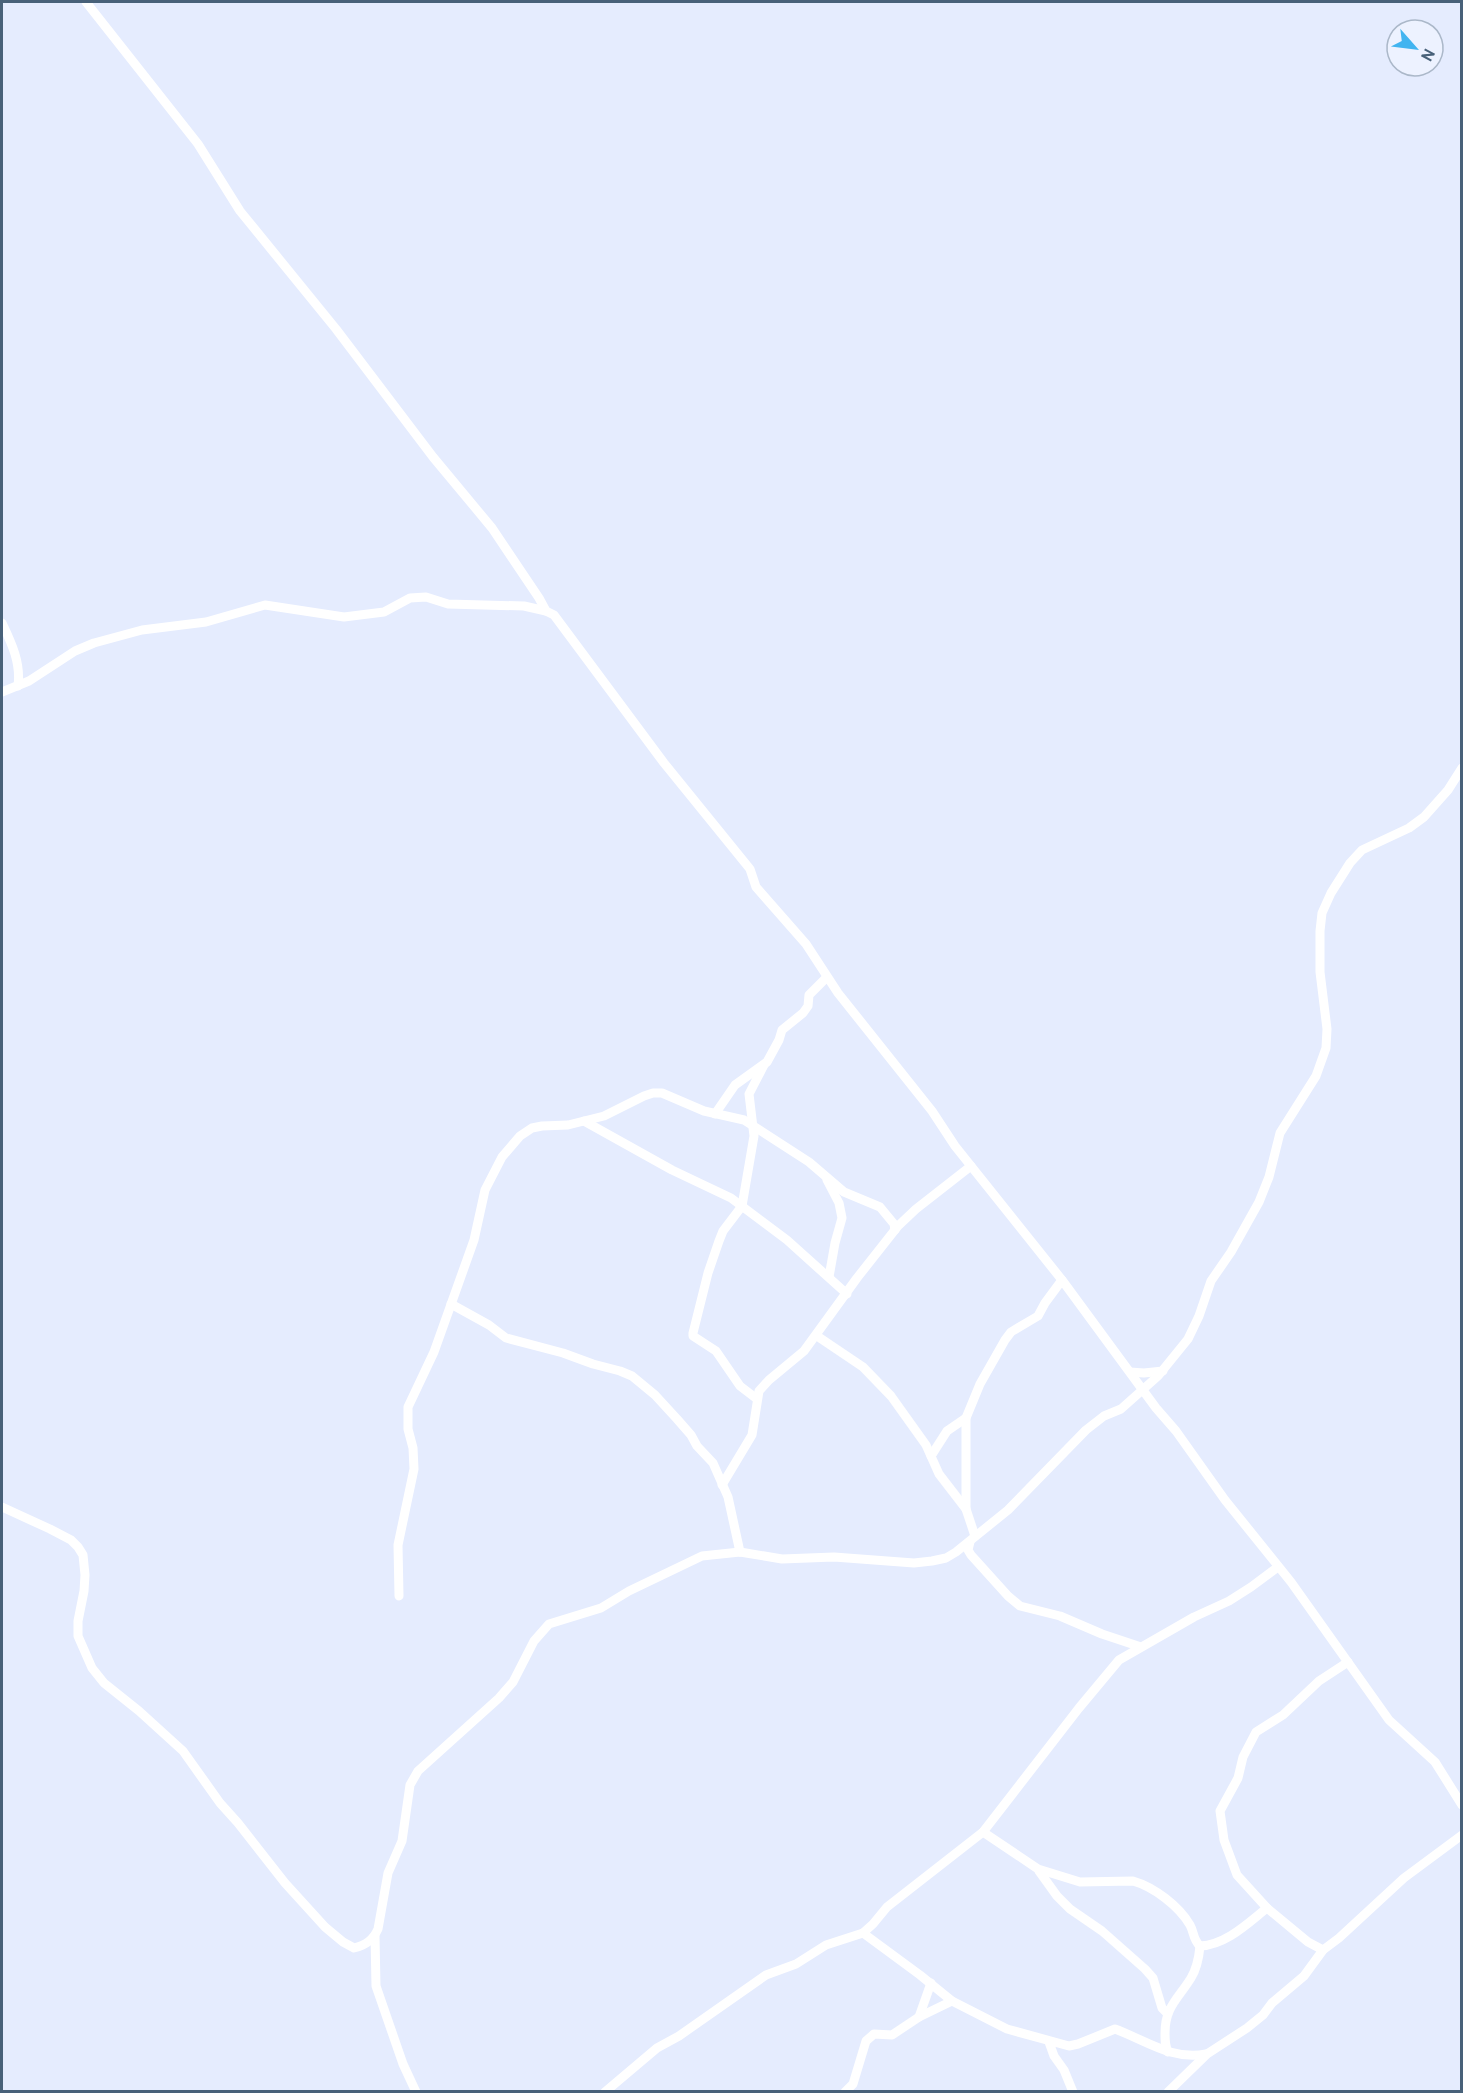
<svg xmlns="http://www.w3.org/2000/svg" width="1463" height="2093" font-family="Overpass,sans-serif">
<rect width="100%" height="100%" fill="#e5ecfe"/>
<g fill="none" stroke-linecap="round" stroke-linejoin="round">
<g stroke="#fff" stroke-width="9">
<path d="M86 2 198 144 240 211 336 329 433 457 492 528 539 598 546 611 554 615 664 763 750 869 756 887 806 944 838 993 932 1111 955 1146 1062 1280 1156 1408 1176 1431 1225 1500 1291 1582 1389 1720 1435 1762 1462 1805"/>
<path d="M2 623C12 644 21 663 18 686"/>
<path d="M2 692 29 681 75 651 94 643 142 630 206 622 265 605 344 617 384 612 410 598 426 597 448 604 524 606 546 611"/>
<path d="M715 1114 735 1085 767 1062 779 1040 782 1030 803 1013 808 1006 809 995 827 977"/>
<path d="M584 1121 672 1170 731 1198 787 1240 847 1294"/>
<path d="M827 1180 839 1203 842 1218 835 1243 829 1277"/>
<path d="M451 1304 489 1325 506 1338 563 1353 593 1364 620 1371 632 1376 655 1395 677 1419 691 1435 697 1446 713 1463 728 1497 740 1552"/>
<path d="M817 1336 863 1367 891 1396 926 1445 939 1474 966 1509 975 1536"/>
<path d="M1130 1372 1144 1373 1163 1371"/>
<path d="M757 1399 740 1386 716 1351 693 1336V1333L708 1273 719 1241 723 1231 742 1206 754 1136 749 1094 764 1065"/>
<path d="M931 1456 947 1431 966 1418"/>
<path d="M722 1485 752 1435 759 1391 769 1380 804 1351 857 1278 898 1226 916 1209 971 1166"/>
<path d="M2 1507 50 1529 71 1540 78 1547 83 1555 85 1575 84 1591 78 1621V1636L92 1668 104 1683 139 1711 183 1751 220 1803 238 1823 285 1883 325 1927 343 1942 354 1948C366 1945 373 1940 378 1929L388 1873 402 1841 410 1785 418 1771 499 1698 513 1682 534 1641 549 1624 601 1608 629 1591 702 1556 740 1552 782 1559 834 1557 914 1563 932 1561 946 1558 956 1552 1008 1510 1086 1430 1104 1416 1121 1409 1158 1376 1188 1339 1199 1316 1211 1281 1231 1252 1259 1202 1269 1177 1280 1133 1316 1076 1326 1048 1327 1029 1320 972V931L1322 913 1331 893 1350 863 1362 850 1409 828 1424 817 1448 790 1462 768"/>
<path d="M966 1509V1418L980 1384 1005 1340 1011 1332 1038 1316 1045 1303 1062 1280"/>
<path d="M970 1542 968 1550 971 1555 1008 1596 1020 1606 1060 1616 1102 1634 1141 1647"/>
<path d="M399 1596 398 1545 414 1469 413 1448 408 1429V1407L434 1352 474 1240 485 1190 502 1157 520 1136 532 1128 542 1126 568 1125 604 1116 644 1096 653 1093H662L704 1111 744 1120 809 1162 844 1192 880 1207 894 1224 895 1230"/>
<path d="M983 1832 1038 1869 1080 1882 1133 1881C1154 1887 1179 1906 1190 1925 1194 1932 1193 1940 1200 1946 1226 1945 1248 1923 1267 1908"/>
<path d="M1039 1871 1057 1896 1070 1909 1102 1931 1145 1969 1153 1978 1162 2008 1167 2013"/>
<path d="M863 1933 920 1975 952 2001 1007 2029 1069 2046 1078 2044 1115 2029C1145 2040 1173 2061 1206 2054"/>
<path d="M375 1936 376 1986 403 2064 416 2092"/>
<path d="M1323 1950 1308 1942 1267 1908 1237 1875 1224 1840 1220 1811 1238 1778 1243 1757 1256 1732 1283 1715 1319 1681 1348 1662"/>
<path d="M919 2017 931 1983"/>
<path d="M1049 2042 1054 2056 1064 2070 1073 2092"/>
<path d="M1168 2052C1165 2046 1165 2041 1165 2033 1165 2007 1178 1999 1191 1978 1197 1968 1199 1957 1200 1946"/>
<path d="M605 2092 657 2048 679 2036 766 1975 796 1964 826 1945 863 1933 873 1924 887 1907 983 1832 1079 1708 1119 1660 1194 1617 1229 1601 1251 1587 1278 1567"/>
<path d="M845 2092 853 2084 866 2041 874 2034 892 2035 919 2017 952 2001"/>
<path d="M1168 2092 1207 2054 1247 2028 1263 2015 1272 2003 1304 1976 1323 1950 1339 1938 1404 1878 1462 1835"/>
</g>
</g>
<rect width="1463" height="2093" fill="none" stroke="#486179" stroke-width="6"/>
<g transform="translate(1415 48) rotate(118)"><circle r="28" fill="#edf2ff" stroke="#abb8c9" stroke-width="1.5"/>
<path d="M0-4.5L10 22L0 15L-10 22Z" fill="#41b4f0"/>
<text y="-9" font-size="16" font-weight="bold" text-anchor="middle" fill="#486179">N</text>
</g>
</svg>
